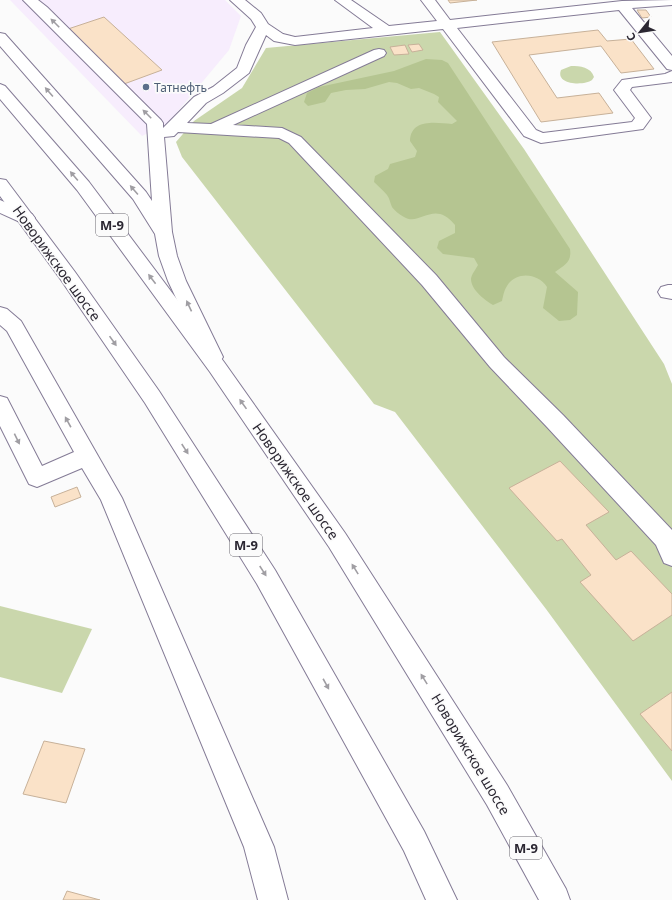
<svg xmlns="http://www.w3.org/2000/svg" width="672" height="900" font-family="'Noto Sans',sans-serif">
<rect width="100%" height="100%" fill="#fbfbfb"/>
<path fill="#f7edfd" d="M10 0H225L241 16 229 50 168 123 142 136Z"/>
<g fill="#cad7ac">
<path d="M440 32 524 149 664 364 672 384V781L546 609 395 412 374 404 182 157 176 142 194 121 242 88 266 48Z"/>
<path d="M571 66C580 66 591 67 594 77L592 80C584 86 555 85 561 70Z"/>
<path d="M0 606 92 629 62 693 0 677Z"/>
</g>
<path fill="#b5c591" d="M426 59 442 60 448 63 570 249C572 263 564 265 555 272L578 292 577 315 570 320 559 321 543 308 547 287C538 273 516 271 507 286 504 290 503 297 502 301L493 305C485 300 471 290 471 279 471 275 476 269 478 265L474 258 443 254 437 248 439 241 455 233V225C434 199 420 227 404 217 400 215 394 210 392 207 390 203 390 199 387 195 383 190 378 186 374 182L375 176 388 169 390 164 415 157 417 151 410 141C411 118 436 123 452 124L457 121 438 102 439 97 434 94 419 88 411 89 397 83 389 82 365 89 346 90 331 93 325 102 308 106 304 102 307 93 319 87 394 71Z"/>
<g fill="#fae2c8" stroke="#c7b199">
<path d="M448 0H477L450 3Z"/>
<path d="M637 10H646L651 17 642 18Z"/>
<path d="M104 17 162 70 124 84 68 29Z"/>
<path d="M598 30 607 41 631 39 654 69 621 73 601 46 529 55 557 98 599 93 613 113 541 122 492 42Z"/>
<path d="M419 44 423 50 412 52 408 45Z"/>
<path d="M405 45 409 54 394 55 390 47Z"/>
<path d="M560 461 609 512 586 525 616 560 631 551 672 594V615L633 641 580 582 591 575 562 539 557 541 509 488Z"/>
<path d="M77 487 81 497 55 507 51 497Z"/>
<path d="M672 692V751L640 714Z"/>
<path d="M44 741 85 749 66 803 23 794Z"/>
<path d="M67 891 100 900H63Z"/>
</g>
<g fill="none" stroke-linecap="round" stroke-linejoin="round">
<defs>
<g id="minor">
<path d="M23 0H38L47 7 161 120 163 123V128L194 97 213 87 237 68 246 45 256 27 251 19 230 0H245L261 13 268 24 283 34 295 37 373 28 335 0H351L389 26 437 21 421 0H435L450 20 622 1 672 0V5L632 8 672 56V70L667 69 619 10 457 28 536 130 543 133 632 122 635 118 614 90 622 80 665 74 672 71V82L632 87 630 90 651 118 643 129 541 143 524 136 443 29 295 45 274 41 266 35 249 73 223 93 206 103 187 123 211 124 374 50 379 49 384 50 386 53 384 56 233 125 282 128 301 137 436 275 504 357 563 415 672 530V566L664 563 656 545 547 427 490 367 422 285 289 143 279 138 178 132 174 136 164 137 172 232 177 256 186 281 223 357 220 362 213 364 206 362 168 281 159 256 155 234 133 199 0 46V33L5 34 146 192 152 201 147 124Z"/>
<path d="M0 200 32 214 35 218 32 222 26 224 20 222 0 213Z"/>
<path d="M668 285H672V299L661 297 658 292 661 287Z"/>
<path d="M0 307 7 309 21 321 122 498 274 847 288 900H258L244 847 101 500 82 468 37 487 29 484 0 426V396L7 398 42 466 74 452 7 331 0 325Z"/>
</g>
<g id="highway">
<path d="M0 84 5 86 89 182 224 362 345 533 507 785 566 889 570 900H539L487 805 329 547 210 372 77 190 0 99Z"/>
<path d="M0 179 6 180 75 272 159 391 275 570 424 831 457 900H426L404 851 257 584 145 403 61 280 0 196Z"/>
</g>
</defs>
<use href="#minor" stroke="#847b96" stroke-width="2"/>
<use href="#highway" stroke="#847b96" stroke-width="2"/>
<use href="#minor" fill="#fff" fill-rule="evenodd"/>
<use href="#highway" fill="#fff" fill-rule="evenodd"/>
</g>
<defs><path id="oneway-solid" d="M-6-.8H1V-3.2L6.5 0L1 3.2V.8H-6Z"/></defs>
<g fill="#a09ea3">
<use href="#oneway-solid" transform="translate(55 23) rotate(-135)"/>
<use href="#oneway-solid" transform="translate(49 92) rotate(-131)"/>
<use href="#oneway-solid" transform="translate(147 114) rotate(-135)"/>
<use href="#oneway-solid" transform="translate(74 176) rotate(-130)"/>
<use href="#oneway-solid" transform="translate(134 190) rotate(-131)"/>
<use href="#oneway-solid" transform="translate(152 279) rotate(-127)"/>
<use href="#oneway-solid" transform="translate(189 306) rotate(-115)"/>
<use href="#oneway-solid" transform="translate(113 341) rotate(55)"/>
<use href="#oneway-solid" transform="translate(243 404) rotate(-125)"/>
<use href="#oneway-solid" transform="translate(68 422) rotate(-119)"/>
<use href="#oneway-solid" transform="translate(17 439) rotate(64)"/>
<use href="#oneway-solid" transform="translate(185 449) rotate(57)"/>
<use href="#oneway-solid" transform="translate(355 569) rotate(-122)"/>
<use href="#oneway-solid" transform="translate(263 571) rotate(57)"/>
<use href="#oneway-solid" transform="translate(424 679) rotate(-122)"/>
<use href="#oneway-solid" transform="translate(326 684) rotate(61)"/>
</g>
<circle fill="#5c6f8a" stroke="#fbfbfb" stroke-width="1.5" cx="146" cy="87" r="4"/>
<g text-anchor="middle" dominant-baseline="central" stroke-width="3.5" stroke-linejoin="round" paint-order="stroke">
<g font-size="12" fill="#4e5e75" stroke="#fbfbfb" text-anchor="start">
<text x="154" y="87">Татнефть</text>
</g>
<g fill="#fbfbfb" stroke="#69676e" stroke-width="1">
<rect x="96" y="214" width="32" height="22" rx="3"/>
<rect x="230" y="534" width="32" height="22" rx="3"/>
<rect x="510" y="837" width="32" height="22" rx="3"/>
</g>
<g font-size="13" font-weight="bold" fill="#2b2732">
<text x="112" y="225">М-9</text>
<text x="246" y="545">М-9</text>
<text x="526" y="848">М-9</text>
</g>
<g font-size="14" fill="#2b2732" stroke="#fbfbfb">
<text transform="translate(57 263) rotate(54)">Новорижское шоссе</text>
<text transform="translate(296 481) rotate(55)">Новорижское шоссе</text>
<text transform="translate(471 754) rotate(59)">Новорижское шоссе</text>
</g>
</g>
<g transform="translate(640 32) rotate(240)" stroke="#fbfbfb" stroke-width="3" paint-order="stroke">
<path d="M0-3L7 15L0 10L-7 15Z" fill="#2b2732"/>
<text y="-6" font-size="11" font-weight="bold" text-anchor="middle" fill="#2b2732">С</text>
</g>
</svg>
